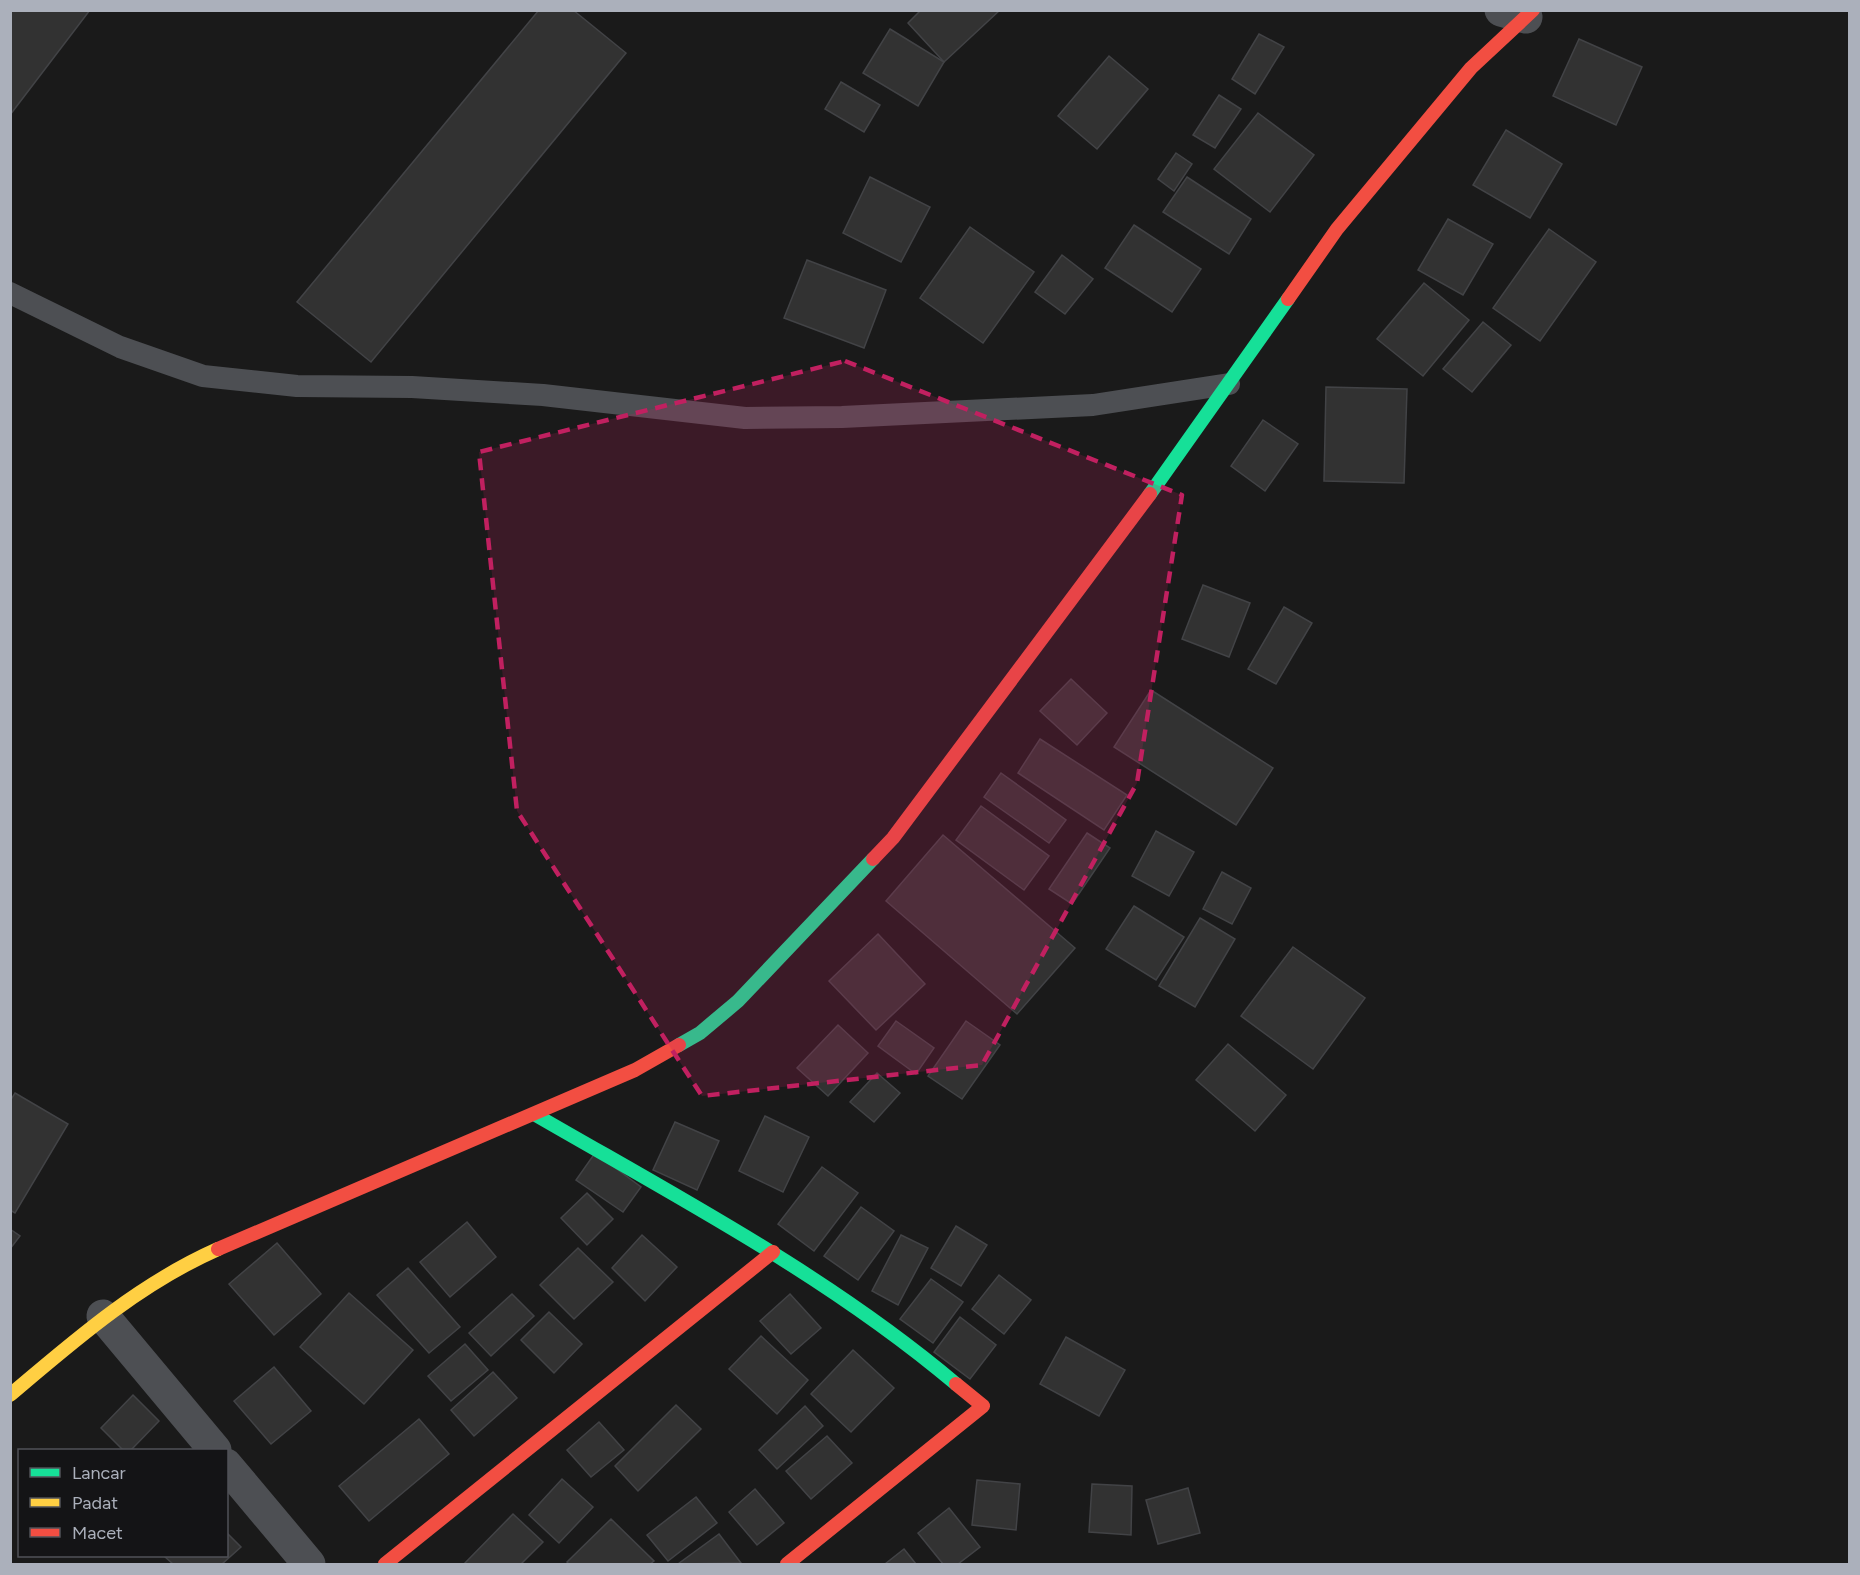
<svg xmlns="http://www.w3.org/2000/svg" width="1860" height="1575" font-family="Figtree,sans-serif">
<rect width="100%" height="100%" fill="#1a1a1a"/>
<g fill="#323232" stroke="#424346" stroke-width="1.5">
<path d="M10 10H90L10 115Z"/>
<path d="M539 10H573L626 53 371 362 297 302Z"/>
<path d="M921 10H999V11L944 62 908 23Z"/>
<path d="M890 29 944 62 918 106 863 73Z"/>
<path d="M1259 34 1284 47 1255 94 1232 79Z"/>
<path d="M1579 39 1642 67 1616 125 1553 96Z"/>
<path d="M1109 56 1148 89 1097 149 1058 116Z"/>
<path d="M841 82 880 105 864 132 825 109Z"/>
<path d="M1219 95 1241 109 1215 148 1193 135Z"/>
<path d="M1258 113 1314 155 1270 212 1214 169Z"/>
<path d="M1506 130 1562 164 1530 218 1473 185Z"/>
<path d="M1176 153 1192 164 1174 191 1158 179Z"/>
<path d="M870 177 930 207 901 262 843 233Z"/>
<path d="M1187 177 1251 219 1229 254 1163 212Z"/>
<path d="M1448 219 1493 244 1463 295 1418 270Z"/>
<path d="M1134 225 1201 269 1172 312 1105 268Z"/>
<path d="M970 227 1034 272 983 343 920 298Z"/>
<path d="M1549 229 1596 262 1540 341 1493 308Z"/>
<path d="M1062 255 1093 279 1065 314 1035 292Z"/>
<path d="M807 260 886 290 864 348 784 318Z"/>
<path d="M1424 283 1469 320 1423 376 1377 339Z"/>
<path d="M1483 322 1511 345 1472 392 1443 369Z"/>
<path d="M1326 387 1407 389 1404 483 1324 481Z"/>
<path d="M1263 420 1298 444 1265 491 1231 466Z"/>
<path d="M1203 585 1250 603 1229 657 1182 639Z"/>
<path d="M1284 607 1312 623 1276 684 1248 669Z"/>
<path d="M1071 679 1107 713 1077 745 1040 711Z"/>
<path d="M1151 690 1273 768 1236 825 1114 747Z"/>
<path d="M1040 739 1127 795 1104 830 1018 773Z"/>
<path d="M1001 773 1066 820 1049 843 984 797Z"/>
<path d="M981 806 1049 856 1024 890 956 840Z"/>
<path d="M1156 831 1194 852 1169 896 1132 876Z"/>
<path d="M1087 833 1110 848 1072 904 1049 889Z"/>
<path d="M943 835 1075 948 1017 1014 886 901Z"/>
<path d="M1222 872 1251 888 1232 924 1203 909Z"/>
<path d="M1134 906 1184 937 1156 980 1106 949Z"/>
<path d="M1200 918 1235 939 1195 1007 1159 986Z"/>
<path d="M878 934 925 984 876 1030 829 981Z"/>
<path d="M1293 947 1365 998 1313 1069 1241 1016Z"/>
<path d="M896 1021 934 1048 916 1074 878 1046Z"/>
<path d="M966 1021 1000 1045 962 1099 928 1076Z"/>
<path d="M838 1025 868 1053 828 1096 797 1068Z"/>
<path d="M1228 1044 1286 1095 1255 1131 1196 1080Z"/>
<path d="M877 1073 900 1093 874 1122 850 1102Z"/>
<path d="M15 1093 68 1124 15 1213 10 1210V1101Z"/>
<path d="M765 1116 809 1137 783 1192 739 1171Z"/>
<path d="M675 1122 719 1141 697 1190 653 1170Z"/>
<path d="M595 1153 641 1187 623 1212 576 1180Z"/>
<path d="M822 1167 858 1193 814 1251 778 1224Z"/>
<path d="M587 1193 613 1219 587 1245 561 1218Z"/>
<path d="M861 1207 894 1231 858 1280 824 1256Z"/>
<path d="M467 1222 496 1257 450 1297 420 1262Z"/>
<path d="M956 1226 987 1245 961 1286 931 1268Z"/>
<path d="M10 1229 20 1236 10 1249Z"/>
<path d="M642 1235 677 1267 645 1301 612 1268Z"/>
<path d="M901 1235 928 1248 898 1305 872 1291Z"/>
<path d="M277 1243 321 1294 274 1335 229 1284Z"/>
<path d="M578 1248 613 1282 574 1319 540 1285Z"/>
<path d="M408 1268 460 1327 429 1353 377 1295Z"/>
<path d="M999 1275 1031 1300 1004 1334 972 1309Z"/>
<path d="M931 1279 963 1302 933 1343 900 1319Z"/>
<path d="M349 1293 413 1350 364 1404 300 1347Z"/>
<path d="M512 1294 534 1316 491 1356 469 1333Z"/>
<path d="M790 1294 821 1328 791 1354 760 1321Z"/>
<path d="M549 1312 582 1344 554 1373 521 1340Z"/>
<path d="M960 1317 996 1345 970 1379 934 1352Z"/>
<path d="M761 1336 808 1380 777 1414 729 1369Z"/>
<path d="M1066 1337 1125 1370 1099 1416 1040 1384Z"/>
<path d="M465 1344 488 1370 451 1401 428 1376Z"/>
<path d="M853 1350 894 1388 851 1432 811 1394Z"/>
<path d="M274 1367 311 1411 271 1444 234 1401Z"/>
<path d="M493 1372 517 1398 474 1436 451 1410Z"/>
<path d="M133 1395 159 1421 131 1450H123L101 1428Z"/>
<path d="M676 1405 701 1429 638 1491 615 1466Z"/>
<path d="M805 1406 823 1426 777 1469 759 1450Z"/>
<path d="M419 1419 449 1454 369 1521 339 1486Z"/>
<path d="M599 1422 624 1450 591 1477 567 1450Z"/>
<path d="M827 1436 852 1463 811 1499 786 1471Z"/>
<path d="M562 1479 593 1507 559 1543 529 1515Z"/>
<path d="M977 1480 1020 1484 1016 1530 972 1525Z"/>
<path d="M1092 1484 1132 1486 1131 1535 1089 1532Z"/>
<path d="M1188 1488 1200 1533 1158 1544 1146 1500Z"/>
<path d="M755 1489 784 1523 757 1545 729 1512Z"/>
<path d="M696 1497 717 1523 668 1561 647 1535Z"/>
<path d="M949 1508 980 1547 958 1564H943L918 1533Z"/>
<path d="M513 1514 543 1542 521 1564H464Z"/>
<path d="M611 1519 654 1561 650 1564H569L567 1562Z"/>
<path d="M226 1532 241 1547 222 1564H173L164 1556H226Z"/>
<path d="M719 1534 741 1563 678 1564Z"/>
<path d="M904 1549 916 1564H885Z"/>
</g>
<g fill="none" stroke-linecap="round" stroke-linejoin="round">
<path stroke="#4d4f53" stroke-width="22" d="M10 293 120 347 203 376 297 386 412 387 543 395 745 418 842 417 1093 405 1229 384"/>
<g stroke="#4d4f53" stroke-width="33">
<path d="M1501 10 1526 17"/>
<path d="M103 1316 215 1450"/>
<path d="M226 1465 309 1564"/>
</g>
<g stroke="#16e098" stroke-width="14">
<path d="M1150 494 1288 299"/>
<path d="M679 1045 700 1033 738 1001 873 859"/>
<path d="M534 1114C679 1198 828 1276 956 1384"/>
</g>
<path stroke="#ffcf43" stroke-width="14" d="M10 1395C76 1339 139 1284 218 1249"/>
<g stroke="#f24e42" stroke-width="14">
<path d="M1288 299 1337 229 1471 68 1533 10"/>
<path d="M873 859 893 838 1150 494"/>
<path d="M218 1249 635 1070 679 1045"/>
<path d="M385 1564 773 1252"/>
<path d="M787 1564 983 1406 956 1384"/>
</g>
</g>
<path fill="#c12060" fill-opacity="0.2" stroke="#c12060" stroke-width="4.5" stroke-dasharray="12 8" stroke-linejoin="round" d="M845 361 1182 495 1137 783 982 1065 702 1096 517 811 479 452Z"/>
<rect width="1860" height="1575" fill="none" stroke="#abb0bb" stroke-width="24"/>
<rect x="18" y="1449" width="210" height="108" fill="#141416" stroke="#505258" stroke-width="1.5"/>
<rect x="30" y="1468" width="30" height="9" fill="#16e098" stroke="#505258" stroke-width="1.5"/>
<text x="72" y="1479" font-size="18" fill="#abb0bb">Lancar</text>
<rect x="30" y="1498" width="30" height="9" fill="#ffcf43" stroke="#505258" stroke-width="1.5"/>
<text x="72" y="1509" font-size="18" fill="#abb0bb">Padat</text>
<rect x="30" y="1528" width="30" height="9" fill="#f24e42" stroke="#505258" stroke-width="1.5"/>
<text x="72" y="1539" font-size="18" fill="#abb0bb">Macet</text>
</svg>
